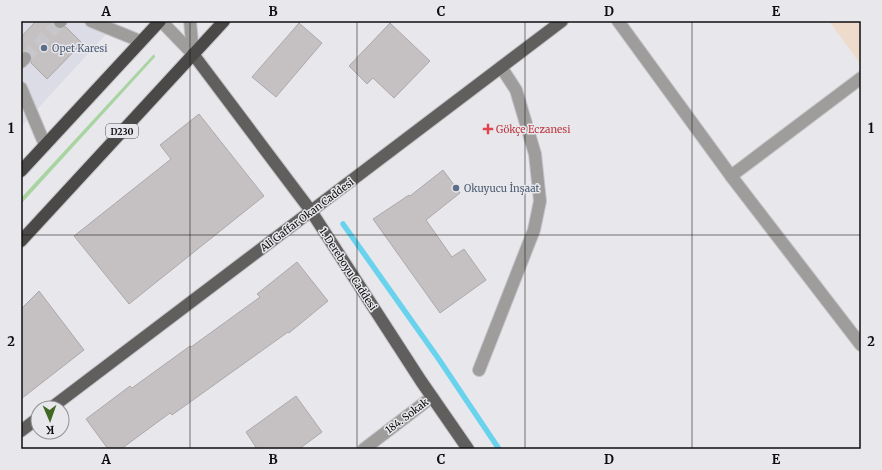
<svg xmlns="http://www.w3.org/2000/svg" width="882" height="470" font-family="Merriweather,serif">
<rect width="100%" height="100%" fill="#e8e8ec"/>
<path fill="#efdbcc" d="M829 21H861V60L859 62Z"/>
<path fill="#dcdce7" d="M21 21H118L21 127Z"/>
<path fill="#a8d4a2" d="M154 54 155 57 21 204V198Z"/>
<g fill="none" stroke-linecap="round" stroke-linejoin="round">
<path stroke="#69d2ec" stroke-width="5.5" d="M343 224 438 358 499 449"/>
</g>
<g fill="#c5c1c3" stroke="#aca9aa">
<path d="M36 21H53L54 27 58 29 66 27 82 43 47 79 31 63 32 56 31 53 27 51 21 52V37Z"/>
<path d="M299 23 322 43 276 97 252 77Z"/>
<path d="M390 23 430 61 394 98 373 78 367 84 349 66Z"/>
<path d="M199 114 264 196 129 304 74 236 171 159 160 145Z"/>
<path d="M443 170 460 193 426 220 452 257 464 249 486 280 440 313 373 219 409 195 410 196Z"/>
<path d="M297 262 328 301 289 333 288 332 172 415 170 413 121 449H108L86 419 130 386 132 388 190 346 191 347 260 297 257 294Z"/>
<path d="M39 291 84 350 21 399V309Z"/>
<path d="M296 396 322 432 299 449H257L246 432Z"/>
</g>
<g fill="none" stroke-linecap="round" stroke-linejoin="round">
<path stroke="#c7c7cb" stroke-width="12" stroke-dasharray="12 6" stroke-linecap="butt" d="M25 58 60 22"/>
<defs>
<g id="minor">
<path d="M91 21 140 41"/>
<path d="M161 21 193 54"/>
<path d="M190 21 193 54"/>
<path d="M618 21 731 176"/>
<path d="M60 22 61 21"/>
<path d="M21 62 25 58"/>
<path d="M861 78 731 176 861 345"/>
<path d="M21 88 45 145"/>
<path d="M479 370 534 230 540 201 535 154 516 90 501 67"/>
<path d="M364 449 432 397"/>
</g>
<g id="major">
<path d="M193 54 311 211 421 381 468 449"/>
<path d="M51 408 562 21"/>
<path d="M21 431 38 418"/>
</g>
<g id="highway">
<path d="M21 171 160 21"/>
<path d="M21 241 224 21"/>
</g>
</defs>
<use href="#minor" stroke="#c5c5c9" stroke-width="14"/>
<use href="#major" stroke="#c5c5c9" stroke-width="14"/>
<use href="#highway" stroke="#c5c5c9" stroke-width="14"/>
<use href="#minor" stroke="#9e9d9c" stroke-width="12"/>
<use href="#major" stroke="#615f5d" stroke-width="12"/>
<use href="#highway" stroke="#4b4947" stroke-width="12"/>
</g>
<path fill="none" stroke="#0e0e0f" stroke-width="1" stroke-opacity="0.55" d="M190 21V449M357 21V449M525 21V449M692 21V449M21 235H861"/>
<g fill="#5c6f8a" stroke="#e8e8ec" stroke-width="1.5">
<circle cx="44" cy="48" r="4"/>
<circle cx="456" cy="188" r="4"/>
</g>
<path fill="#e0444e" stroke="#e8e8ec" stroke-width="1.5" d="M486 123h4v4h4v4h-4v4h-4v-4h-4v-4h4z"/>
<g text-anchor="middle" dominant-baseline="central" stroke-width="3" stroke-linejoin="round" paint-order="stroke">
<rect fill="#e8e8ec" stroke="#4f4f51" stroke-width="1" x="106" y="124" width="32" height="14" rx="3"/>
<g font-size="9" font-weight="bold" fill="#0e0e0f">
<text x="122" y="131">D230</text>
</g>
<g font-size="10" fill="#4e5e75" stroke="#e8e8ec" text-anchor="start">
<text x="52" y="48">Opet Karesi</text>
<text x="464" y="188">Okuyucu İnşaat</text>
</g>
<g font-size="10" fill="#be3a42" stroke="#e8e8ec" text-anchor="start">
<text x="496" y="129">Gökçe Eczanesi</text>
</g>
<g font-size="10" fill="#0e0e0f" stroke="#e8e8ec">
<text transform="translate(307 215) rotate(-37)">Ali Gaffar Okan Caddesi</text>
<text transform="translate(348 269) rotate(57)">1. Dereboyu Caddesi</text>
<text transform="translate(407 416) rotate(-37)">184. Sokak</text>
</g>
</g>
<rect width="882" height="470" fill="none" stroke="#e8e8ec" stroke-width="44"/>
<g transform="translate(50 420) rotate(178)"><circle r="19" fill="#e8e8ec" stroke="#919194"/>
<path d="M0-3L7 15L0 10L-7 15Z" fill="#406824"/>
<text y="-6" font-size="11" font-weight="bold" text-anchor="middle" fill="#0e0e0f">K</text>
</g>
<rect x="22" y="22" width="838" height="426" fill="none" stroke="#0e0e0f" stroke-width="1.5"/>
<g font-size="13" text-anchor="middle" font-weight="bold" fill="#0e0e0f">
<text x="106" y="16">A</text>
<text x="273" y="16">B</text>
<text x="441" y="16">C</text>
<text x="609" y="16">D</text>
<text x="776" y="16">E</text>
<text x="11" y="133">1</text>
<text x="871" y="133">1</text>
<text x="11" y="346">2</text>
<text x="871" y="346">2</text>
<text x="106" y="464">A</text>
<text x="273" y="464">B</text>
<text x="441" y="464">C</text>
<text x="609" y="464">D</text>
<text x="776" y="464">E</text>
</g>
</svg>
